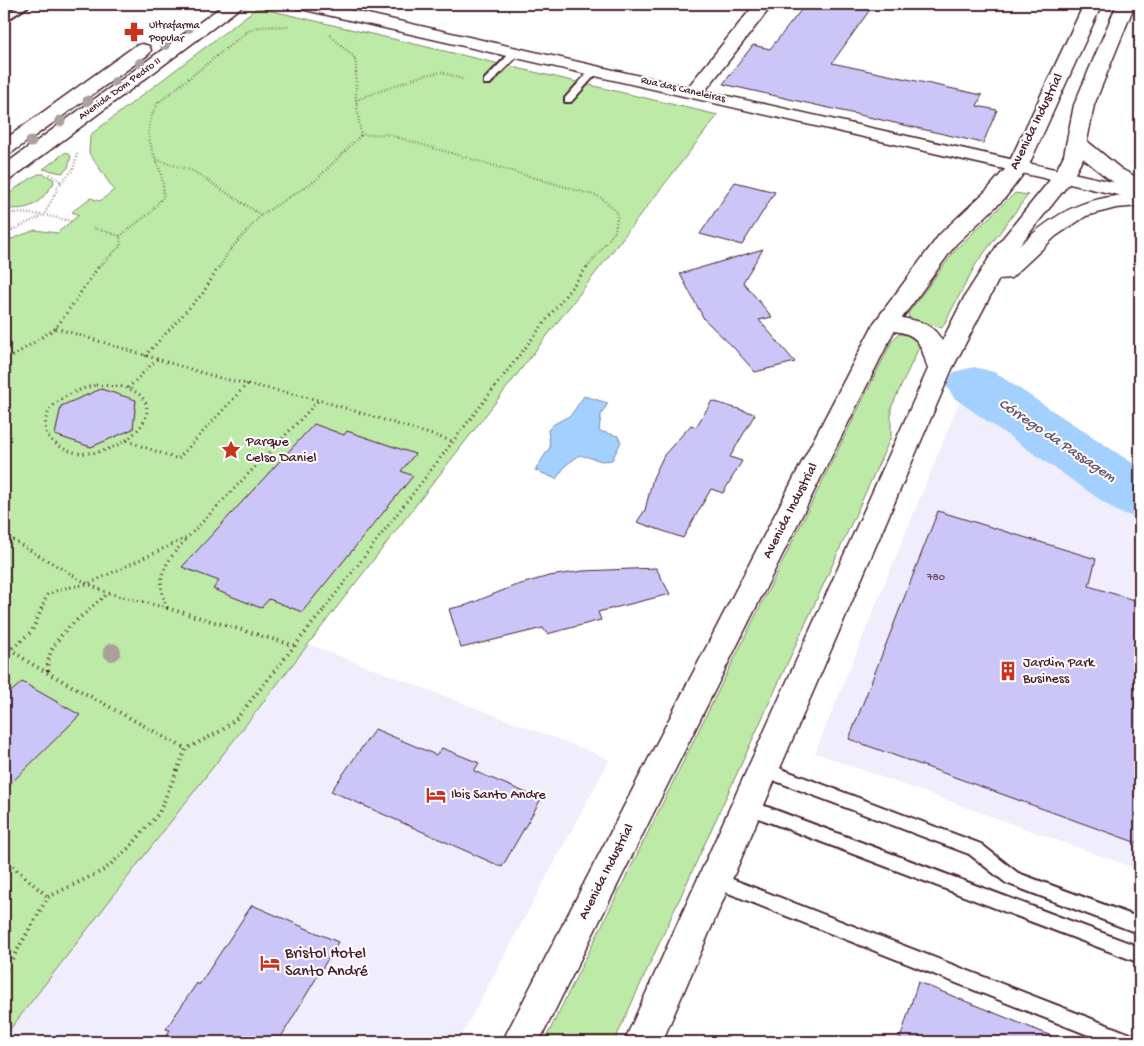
<svg xmlns="http://www.w3.org/2000/svg" width="1144" height="1046" font-family="'Gochi Hand',sans-serif">
<rect width="100%" height="100%" fill="#fff"/>
<filter id="ink" filterUnits="userSpaceOnUse"><feTurbulence type="fractalNoise" baseFrequency=".02" numOctaves="2"/><feDisplacementMap in="SourceGraphic" scale="10" xChannelSelector="R" yChannelSelector="G"/><feConvolveMatrix kernelMatrix="1 2 1 2 8 2 1 2 1" color-interpolation-filters="sRGB"/></filter>
<g filter="url(#ink)">
<g fill="#f0eefd">
<path d="M965 388 1140 510V870L815 753Z"/>
<path d="M308 644 610 759 458 1042H4V1037Z"/>
</g>
<g fill="#bdeaa7" stroke="#848469">
<path d="M260 8 718 115 4 1037V242L35 230 57 233 79 215 72 212 90 198 100 201 114 190 89 153 90 135 254 10Z"/>
<path d="M66 152 71 156 68 168 62 173 43 169Z"/>
<path d="M38 174H44L53 179 54 183C36 207 33 209 4 209V200L16 188Z"/>
<path d="M1015 193 1028 195 976 264 942 328 909 318 908 313 957 248Z"/>
<path d="M898 334H911L920 345 891 408V437L614 1042H544L892 341Z"/>
<path d="M1135 482 1140 483V510L1114 492Z"/>
</g>
<path fill="#a3d0fe" stroke="#7f89aa" d="M584 396 608 403 601 415 599 431 618 436 621 442 612 460 602 461 580 455 566 465 556 479 535 470 550 447 548 430 554 424 571 415Z"/>
<g fill="none" stroke-linecap="round" stroke-linejoin="round">
<path fill="#a3d0fe" fill-rule="evenodd" d="M974 367 994 372 1140 468V519L1118 512 954 398 946 385 954 372Z"/>
</g>
<g fill="#ccc6f8" stroke="#4a1f2b">
<path d="M806 4H874L832 63 982 95 977 106 997 110 983 143 723 84 753 45 770 49Z"/>
<path d="M735 182 775 192 742 245 700 234Z"/>
<path d="M763 249 743 282 772 317 759 320 795 362 755 372 734 348 704 319 680 274Z"/>
<path d="M101 389 136 400 133 429 91 447 55 435 61 406Z"/>
<path d="M712 401 755 414 730 457 742 461 723 493 711 489 683 538 637 522 645 510 653 478 664 455 691 425 696 427Z"/>
<path d="M314 424 344 435 347 431 415 454 401 471 413 476 302 612 269 599 261 608 213 589 219 581 182 567Z"/>
<path d="M938 511 1096 559 1089 586 1140 602V844L849 739Z"/>
<path d="M656 568 670 594 598 612 601 620 547 634 543 628 461 648 449 609 467 605 514 586 549 576 583 571Z"/>
<path d="M22 682 80 715 4 790V698Z"/>
<path d="M375 729 436 755 442 748 479 763 474 771 541 799 502 867 331 791Z"/>
<path d="M252 905 338 942 278 1042H162L170 1030 166 1029 197 983 199 985Z"/>
<path d="M918 982 1064 1041V1042H899Z"/>
</g>
<g fill="none" stroke-linecap="round" stroke-linejoin="round">
<defs>
<g id="service">
<path d="M21 4H31L4 22V15Z"/>
<path d="M516 49 519 50V54L490 84H484V80L513 50Z"/>
<path d="M595 67 598 68V72L571 102H565V98L592 68Z"/>
<path d="M763 762 981 844 1018 873 1140 918V934L1006 883 969 854 757 774 755 769 757 764Z"/>
<path d="M746 799 1140 947V963L740 811 738 806 740 801Z"/>
<path d="M714 872 1128 1033 1135 1036 1137 1042H1106L708 885 705 880 708 875Z"/>
</g>
<path id="minor" d="M292 4H324L688 87 755 4H773L705 91 1140 188V200L301 9 295 8Z"/>
<g id="primary">
<path d="M225 4H245L11 179 4 181V165Z"/>
<path d="M1084 4H1102L1027 169 1004 199 956 244 902 318C920 321 933 324 942 341L965 296 998 244 1054 175 1064 155 1074 105 1117 4H1135L1094 105 1087 141 1121 169 1140 179V193C1118 189 1100 172 1083 158L1071 181 1019 246C1058 210 1087 196 1140 194V206L1116 208 1086 216 1056 236 1011 278 999 279 952 369 662 1042H624L928 369C921 346 920 334 894 331L539 1042H502L874 323 940 234 988 189 1007 167Z"/>
<path d="M142 44 149 46 151 50 149 54 11 153 4 155V140L135 46Z"/>
</g>
</defs>
<use href="#service" stroke="#4a1f2b" stroke-width="4"/>
<use href="#minor" stroke="#4a1f2b" stroke-width="3"/>
<use href="#primary" stroke="#4a1f2b" stroke-width="3"/>
<g stroke="#4a1f2b" stroke-width="2.5" stroke-dasharray="0.5 2.5" stroke-linecap="butt">
<path d="M330 35 354 57 356 64V100L361 135 386 134 600 197 618 213 615 231 587 268"/>
<path d="M356 100 421 76 442 72 464 80"/>
<path d="M157 160 193 171 261 215"/>
<path d="M50 174 61 182 44 215 71 221"/>
<path d="M61 182 73 170 77 154"/>
<path d="M4 212 43 215"/>
<path d="M93 228 120 236"/>
<path d="M4 234 44 215"/>
<path d="M120 236 150 213 163 197C167 158 133 145 158 103L248 31 259 27 290 26"/>
<path d="M98 268 121 245 120 236"/>
<path d="M219 268 229 251 261 215 316 180 361 135"/>
</g>
<g stroke="#4a1f2b" stroke-width="3" stroke-dasharray="1 4" stroke-linecap="butt">
<path d="M56 328 216 377 319 400 452 441"/>
<path d="M145 356 203 293 219 266"/>
<path d="M4 362 56 328 99 266"/>
<path d="M96 385C105 386 118 385 127 388 190 411 88 488 47 435 37 404 73 391 96 385Z"/>
<path d="M128 388 157 359"/>
<path d="M127 441 178 459 247 384"/>
<path d="M4 535 88 584 108 593 171 609"/>
<path d="M167 608C153 575 167 561 188 537"/>
<path d="M41 609 47 595 60 589 88 584 188 537 319 400"/>
<path d="M89 609 108 593"/>
<path d="M324 609 588 266"/>
</g>
<g stroke="#4a1f2b" stroke-width="4" stroke-dasharray="1 4.5" stroke-linecap="butt">
<path d="M167 608 296 646"/>
<path d="M10 649 30 663 186 749"/>
<path d="M4 655 32 631 42 608"/>
<path d="M48 671C46 643 71 625 91 608"/>
<path d="M4 859 48 897"/>
<path d="M4 973 48 897 104 870 129 848 159 813 186 749 221 731 237 718 325 608"/>
</g>
<use href="#service" fill="#fff" fill-rule="evenodd"/>
<use href="#minor" fill="#fff" fill-rule="evenodd"/>
<use href="#primary" fill="#fff" fill-rule="evenodd"/>
</g>
<g fill="#aba09b">
<circle cx="189" cy="28" r="5"/>
<circle cx="165" cy="45" r="5"/>
<circle cx="140" cy="63" r="5"/>
<circle cx="115" cy="82" r="5"/>
<circle cx="88" cy="101" r="5.5"/>
<circle cx="60" cy="121" r="5.5"/>
<circle cx="31" cy="142" r="5.5"/>
<circle cx="112" cy="652" r="9"/>
</g>
</g>
<defs>
<symbol id="pharmacy-bare" viewBox="-9 -9 18 18"><path d="M-2-6h4v4h4v4h-4v4h-4v-4h-4v-4h4Z" fill="#c8321e" stroke="#fff" stroke-width="2.5" paint-order="stroke"/></symbol>
<symbol id="sight-bare" viewBox="-9 -9 18 18"><path d="M0-6L1.8-2.2L6-1.7L2.9 1.2L3.7 5.4L0 3.3L-3.7 5.4L-2.9 1.2L-6-1.7L-1.8-2.2Z" fill="#c8321e" stroke="#fff" stroke-width="2.5" paint-order="stroke"/></symbol>
<symbol id="building-bare" viewBox="-9 -9 18 18"><path d="M-4-6H4V6H1V3H-1V6H-4ZM-2.5-4.3h1.7v1.8h-1.7ZM.8-4.3h1.7v1.8H.8ZM-2.5-1h1.7V.8h-1.7ZM.8-1h1.7V.8H.8Z" fill="#c8321e" stroke="#fff" stroke-width="2.5" paint-order="stroke"/></symbol>
<symbol id="hotel-bare" viewBox="-9 -9 18 18"><path d="M-6-4.5h1.5V1H6V5H4.5V3h-9V5H-6ZM-4 0a1.8 1.8 0 1 1 3.6 0ZM.5 0V-2.5h3Q6-2.5 6 0Z" fill="#c8321e" stroke="#fff" stroke-width="2.5" paint-order="stroke"/></symbol>
</defs>
<g fill-rule="evenodd">
<use href="#pharmacy-bare" x="120" y="18" width="28" height="28"/>
<use href="#sight-bare" x="217" y="436" width="28" height="28"/>
<use href="#building-bare" x="994" y="657" width="28" height="28"/>
<use href="#hotel-bare" x="422" y="781" width="28" height="28"/>
<use href="#hotel-bare" x="256" y="949" width="28" height="28"/>
</g>
<g text-anchor="middle" dominant-baseline="central" stroke-width="4" stroke-linejoin="round" paint-order="stroke">
<g font-size="11" fill="#4a1f2b" stroke="#fff" text-anchor="start">
<text x="149" y="26">Ultrafarma<tspan x="149" dy="13">Popular</tspan></text>
</g>
<g font-size="11" fill="#4a1f2b" stroke="#fff">
<text transform="translate(120 89) rotate(-36)">Avenida Dom Pedro II</text>
<text transform="translate(683 90) rotate(13)">Rua das Caneleiras</text>
</g>
<g font-size="11" fill="#6a495e">
<text x="936" y="578">780</text>
</g>
<g font-size="14" fill="#4a1f2b" stroke="#fff">
<text transform="translate(1037 122) rotate(-64)">Avenida Industrial</text>
<text transform="translate(791 511) rotate(-63)">Avenida Industrial</text>
<text transform="translate(607 872) rotate(-63)">Avenida Industrial</text>
</g>
<g font-size="14" fill="#4a1f2b" stroke="#fff" text-anchor="start">
<text x="246" y="442">Parque<tspan x="246" dy="16">Celso Daniel</tspan></text>
<text x="1023" y="663">Jardim Park<tspan x="1023" dy="16">Business</tspan></text>
<text x="451" y="795">Ibis Santo Andre</text>
</g>
<g font-size="15" font-style="italic" fill="#65546a" stroke="#fff">
<text transform="translate(1057 441) rotate(34)">Córrego da Passagem</text>
</g>
<g font-size="16" fill="#4a1f2b" stroke="#fff" text-anchor="start">
<text x="285" y="954">Bristol Hotel<tspan x="285" dy="18">Santo André</tspan></text>
</g>
</g>
<rect width="1144" height="1046" fill="none" stroke="#fff" stroke-width="20"/>
<rect x="10" y="10" width="1124" height="1026" fill="none" stroke="#4a1f2b" stroke-width="2" filter="url(#ink)"/>
</svg>
